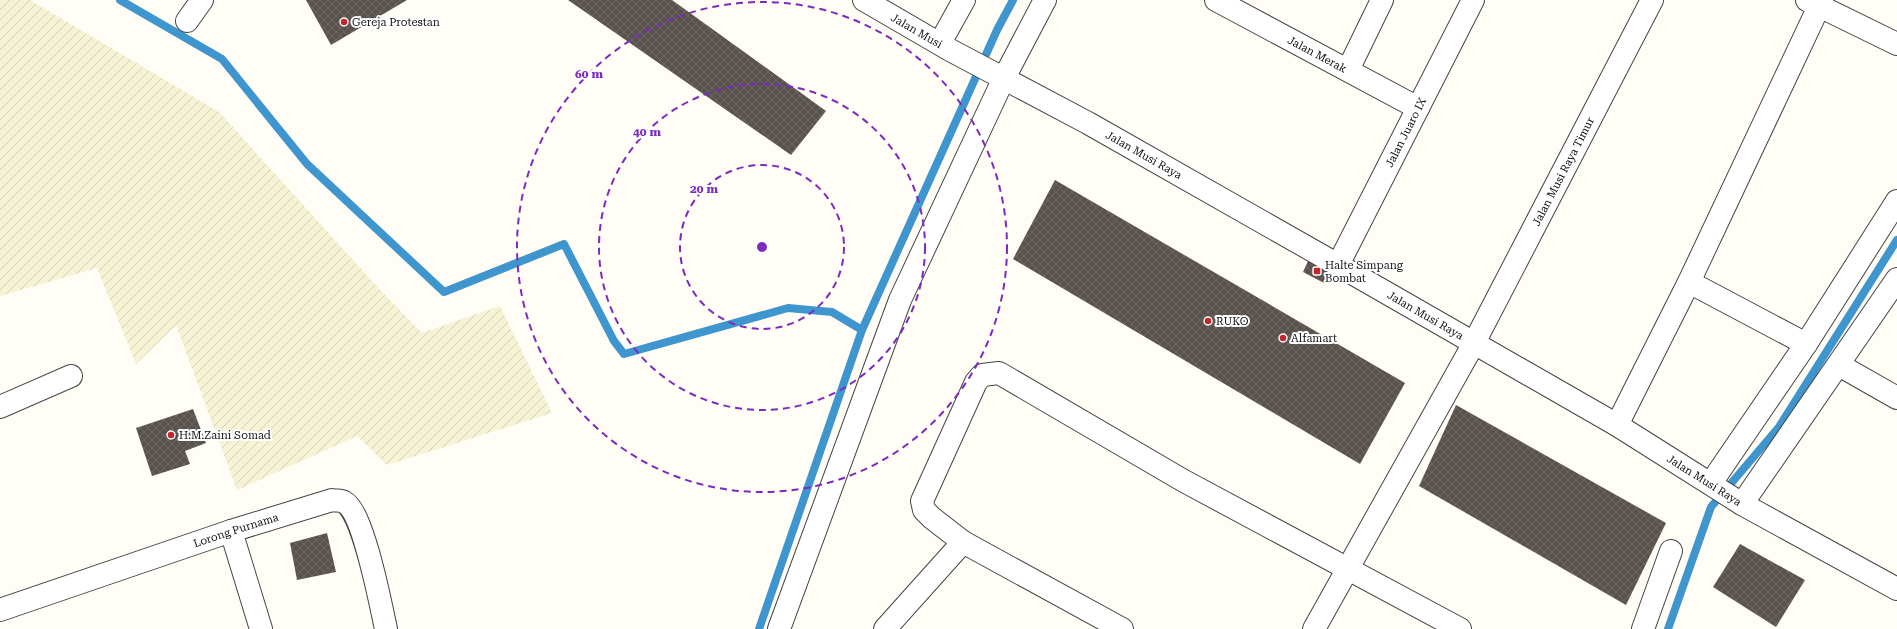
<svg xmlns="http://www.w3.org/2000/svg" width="1897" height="629" font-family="'Roboto Serif',serif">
<defs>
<pattern id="farmland-furrows" width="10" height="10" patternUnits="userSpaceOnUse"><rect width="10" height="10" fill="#f6f3d4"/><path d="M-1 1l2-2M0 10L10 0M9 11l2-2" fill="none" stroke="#d2cfb5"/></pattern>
<pattern id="building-cross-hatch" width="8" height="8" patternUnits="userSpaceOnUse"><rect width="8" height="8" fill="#5a524d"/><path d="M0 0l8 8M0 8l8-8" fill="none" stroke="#6d6662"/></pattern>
</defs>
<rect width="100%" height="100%" fill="#fffdf5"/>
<path fill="url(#farmland-furrows)" d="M0 0H30L219 112 382 292 422 333 500 306 552 413 387 465 357 436 237 490 176 325 136 364 97 268 0 296Z"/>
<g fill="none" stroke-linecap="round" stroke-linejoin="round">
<g stroke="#3f96cf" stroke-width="8">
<path d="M120 0 222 59 307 164 444 292 564 244 614 341 624 354 788 308 832 312 862 330"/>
<path d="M759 629 862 330 997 30 1013 0"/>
<path d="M1668 629 1711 507 1779 427 1897 240"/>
</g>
</g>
<g fill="url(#building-cross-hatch)">
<path d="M306 0H407L331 45Z"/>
<path d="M568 0H672L826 111 791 155Z"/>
<path d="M1055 180 1405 383 1360 464 1013 259Z"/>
<path d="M1309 259 1331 270 1324 283 1303 272Z"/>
<path d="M1456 405 1666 523 1626 605 1419 486Z"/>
<path d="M193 409 206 443 185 451 190 464 152 476 136 428Z"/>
<path d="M327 533 336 572 297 580 290 543Z"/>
<path d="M1740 544 1805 580 1776 627 1713 587Z"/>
</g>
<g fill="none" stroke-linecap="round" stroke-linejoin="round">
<defs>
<g id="minor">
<path id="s1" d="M864 0 950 50 1088 123 1338 265 1617 425 1742 504 1897 589"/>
<path id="s2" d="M1216 0 1418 108"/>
<path d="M1807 0 1897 44"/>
<path d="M187 21 202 0"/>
<path d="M940 43 964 0"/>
<path d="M1348 70 1382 0"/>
<path id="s3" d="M1338 265 1473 0"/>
<path d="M1689 282 1806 344"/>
<path d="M1839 365 1897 398"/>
<path d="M0 407 71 376"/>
<path d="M1617 425 1689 282 1822 0"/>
<path d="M1711 483 1806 344 1897 201"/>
<path d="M1742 504 1897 279"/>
<path d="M231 531 261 629"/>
<path id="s4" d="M0 610 231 531 332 500C335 501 341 500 344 502 363 511 381 606 386 629"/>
<path d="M779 629 900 300 1004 78 1045 0"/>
<path d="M885 629 963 542"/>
<path d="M1122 629 963 542 932 518 924 510 922 501 976 382 982 375 999 373 1184 481 1460 629"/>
<path id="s5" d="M1314 629 1474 343 1652 0"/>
<path d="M1643 629 1671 551"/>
</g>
</defs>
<use href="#minor" stroke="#444" stroke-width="24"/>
<use href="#minor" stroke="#fff" stroke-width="22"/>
</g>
<g fill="none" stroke="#7b2cbf" stroke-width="2" stroke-dasharray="7 5">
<circle cx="762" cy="247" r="82"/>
<circle cx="762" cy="247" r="163"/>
<circle cx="762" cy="247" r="245"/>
</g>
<g fill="#c4262e" stroke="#fff" stroke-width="1.5">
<circle cx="344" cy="22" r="4"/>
<rect x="1313" y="267" width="8" height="8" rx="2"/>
<circle cx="1208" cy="321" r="4"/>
<circle cx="1283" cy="338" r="4"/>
<circle cx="171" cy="435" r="4"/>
</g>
<g text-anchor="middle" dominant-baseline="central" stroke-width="4" stroke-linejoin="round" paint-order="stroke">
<g font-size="11" fill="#111" stroke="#fff" text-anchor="start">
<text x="352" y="22">Gereja Protestan</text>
<text x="1325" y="265">Halte Simpang<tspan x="1325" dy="13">Bombat</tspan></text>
<text x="1216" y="321">RUKO</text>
<text x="1291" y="338">Alfamart</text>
<text x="179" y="435">H.M.Zaini Somad</text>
</g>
<g font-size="11" fill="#111" stroke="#fff">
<text stroke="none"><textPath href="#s1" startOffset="61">Jalan Musi</textPath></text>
<text stroke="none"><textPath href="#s2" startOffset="115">Jalan Merak</textPath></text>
<text stroke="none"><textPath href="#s3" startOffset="149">Jalan Juaro IX</textPath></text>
<text stroke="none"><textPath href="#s1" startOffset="320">Jalan Musi Raya</textPath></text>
<text stroke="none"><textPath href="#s5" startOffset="521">Jalan Musi Raya Timur</textPath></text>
<text stroke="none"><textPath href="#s1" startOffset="644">Jalan Musi Raya</textPath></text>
<text stroke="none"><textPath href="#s1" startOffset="968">Jalan Musi Raya</textPath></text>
<text stroke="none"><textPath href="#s4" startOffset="249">Lorong Purnama</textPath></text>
</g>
</g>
<circle cx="762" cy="247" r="6" fill="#7b2cbf" stroke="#fff" stroke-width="2"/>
<g font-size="12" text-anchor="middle" font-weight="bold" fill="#7b2cbf" stroke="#fff" stroke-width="4" stroke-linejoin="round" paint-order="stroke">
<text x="589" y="78">60 m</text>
<text x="647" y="136">40 m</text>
<text x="704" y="193">20 m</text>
</g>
</svg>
